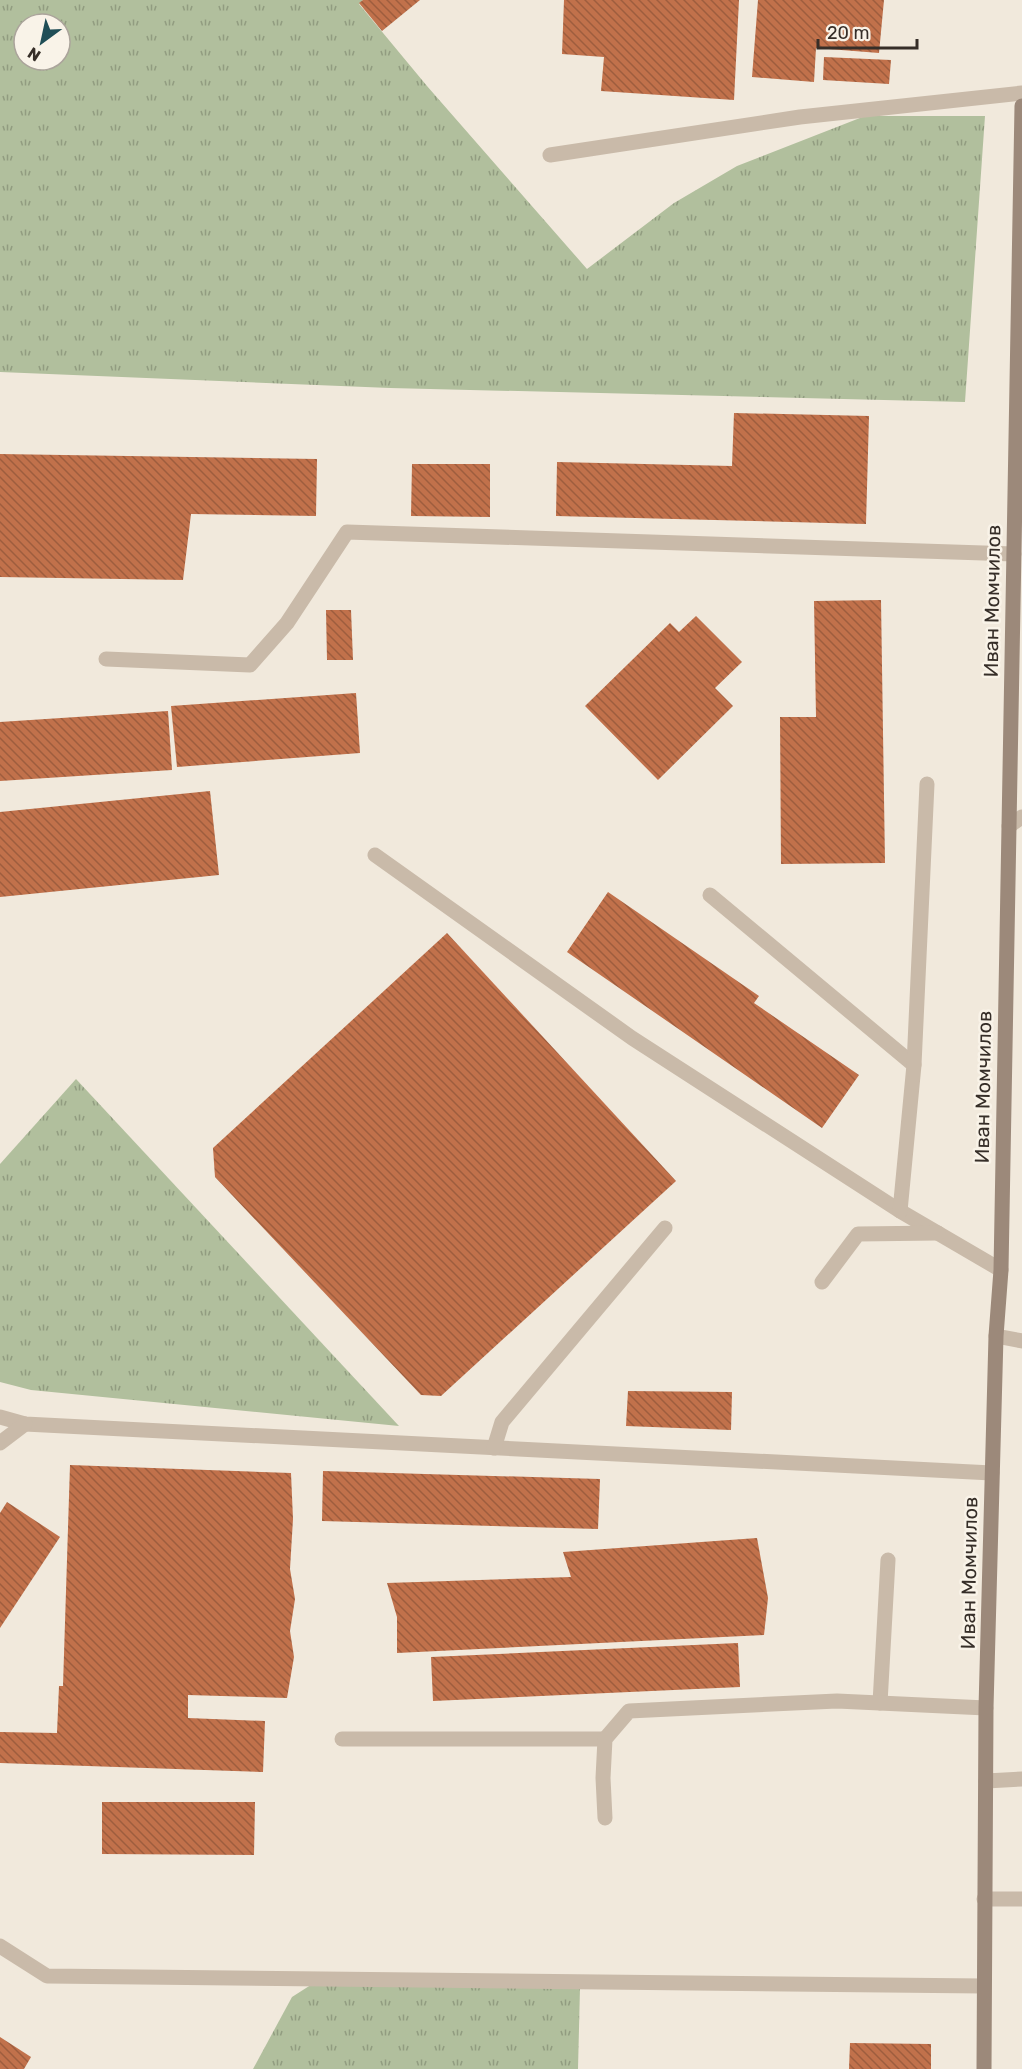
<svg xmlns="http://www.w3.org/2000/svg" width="1022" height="2069" font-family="Rubik,sans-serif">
<defs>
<pattern id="grass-tufts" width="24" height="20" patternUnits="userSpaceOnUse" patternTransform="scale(1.5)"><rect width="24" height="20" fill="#b1bf9d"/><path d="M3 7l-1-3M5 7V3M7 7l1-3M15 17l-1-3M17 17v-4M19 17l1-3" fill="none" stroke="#919c80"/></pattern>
<pattern id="building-back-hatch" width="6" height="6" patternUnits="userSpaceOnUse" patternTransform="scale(1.5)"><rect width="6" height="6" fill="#c1714b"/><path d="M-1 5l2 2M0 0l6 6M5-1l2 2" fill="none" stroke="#9e5d3e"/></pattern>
</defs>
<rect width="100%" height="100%" fill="#f1e9dc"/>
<g fill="url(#grass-tufts)" fill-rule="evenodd">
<path d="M0 0H363L359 4 427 86 587 269 674 203 737 166 865 116H985L965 402 390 388 0 372ZM24 24H60V60H24Z"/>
<path d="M76 1079 399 1426 31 1390 0 1382V1164Z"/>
<path d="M317 1981 580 1988 578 2069H253L292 1997Z"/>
</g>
<g fill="url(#building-back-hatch)">
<path d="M363 0H420L382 31 359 3Z"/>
<path d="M564 0H739L734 100 601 91 604 57 562 54Z"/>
<path d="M758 0H884L879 53 816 48 814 82 752 77Z"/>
<path d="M824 57 891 60 889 84 823 80Z"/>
<path d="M734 413 869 416 866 524 556 516 557 462 732 466Z"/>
<path d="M0 454 317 459 316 516 191 514 183 580 0 577Z"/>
<path d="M412 464H490V517L411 516Z"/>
<path d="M881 600 885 863 781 864 780 717H816L814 601Z"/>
<path d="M326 610H351L353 660H327Z"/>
<path d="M696 616 742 662 715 688 733 706 658 780 585 706 670 623 679 632Z"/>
<path d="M356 693 360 753 177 767 171 706Z"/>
<path d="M168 711 172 770 0 781V722Z"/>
<path d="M210 791 219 875 0 897V812Z"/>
<path d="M608 892 759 996 754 1003 859 1075 822 1128 567 952Z"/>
<path d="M447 933 676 1181 441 1396 421 1395 215 1177 213 1148Z"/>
<path d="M628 1391 732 1392 731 1430 626 1426Z"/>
<path d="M70 1465 291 1473 293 1519 290 1569 295 1599 290 1631 294 1657 287 1698 188 1695V1718L265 1721 263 1772 0 1763V1732L57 1733 59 1686H63Z"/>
<path d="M323 1471 600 1479 598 1529 322 1521Z"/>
<path d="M7 1502 60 1537 0 1628V1513Z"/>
<path d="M757 1538 768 1598 764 1635 397 1653V1617L387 1583 571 1577 563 1552Z"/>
<path d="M738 1643 740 1687 433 1701 431 1657Z"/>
<path d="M102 1802H255L254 1855 102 1854Z"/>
<path d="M0 2037 31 2057 24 2069H0Z"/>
<path d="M850 2043 931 2044V2069H849Z"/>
</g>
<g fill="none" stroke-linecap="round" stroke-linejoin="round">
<g stroke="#c9baa9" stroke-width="15">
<path d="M550 155 800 117 1022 93"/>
<path d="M106 659 250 665 287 623 347 532 1014 554"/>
<path d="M1009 826 1022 817"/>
<path d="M375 855 632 1038 900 1211 1001 1270"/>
<path d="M710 895 914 1065"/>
<path d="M900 1211 914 1065 927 784"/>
<path d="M822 1282 858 1234 938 1233"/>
<path d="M996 1336 1022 1341"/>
<path d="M0 1417 25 1424 992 1473"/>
<path d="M0 1443 25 1424"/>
<path d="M494 1448 502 1422 665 1228"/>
<path d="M880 1703 888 1560"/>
<path d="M342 1739H605"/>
<path d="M986 1781 1022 1779"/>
<path d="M605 1818 603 1778 605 1739 629 1711 837 1701 986 1708"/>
<path d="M984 1899H1022"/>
<path d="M0 1946 47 1976 983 1986"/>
</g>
<path stroke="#9c897a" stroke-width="15" d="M984 2069 986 1708 996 1336 1001 1270 1022 106"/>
</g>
<g text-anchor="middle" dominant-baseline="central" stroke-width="5" stroke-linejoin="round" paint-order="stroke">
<g font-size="20" fill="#362e28" stroke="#f9f3e8">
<text transform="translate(992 601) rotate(-89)">Иван Момчилов</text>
<text transform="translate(983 1087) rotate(-89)">Иван Момчилов</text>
<text transform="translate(969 1573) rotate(-89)">Иван Момчилов</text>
</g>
</g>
<g transform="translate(42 42) rotate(213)"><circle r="28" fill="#f9f3e8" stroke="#aba49b" stroke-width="1.5"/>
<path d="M0-4.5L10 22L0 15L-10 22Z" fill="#204e56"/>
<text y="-9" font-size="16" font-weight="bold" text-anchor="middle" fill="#362e28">N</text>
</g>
<path d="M818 39v9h99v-9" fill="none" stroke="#362e28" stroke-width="3"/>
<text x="827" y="39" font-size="18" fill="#362e28" stroke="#f9f3e8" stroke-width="4.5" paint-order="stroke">20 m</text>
</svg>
